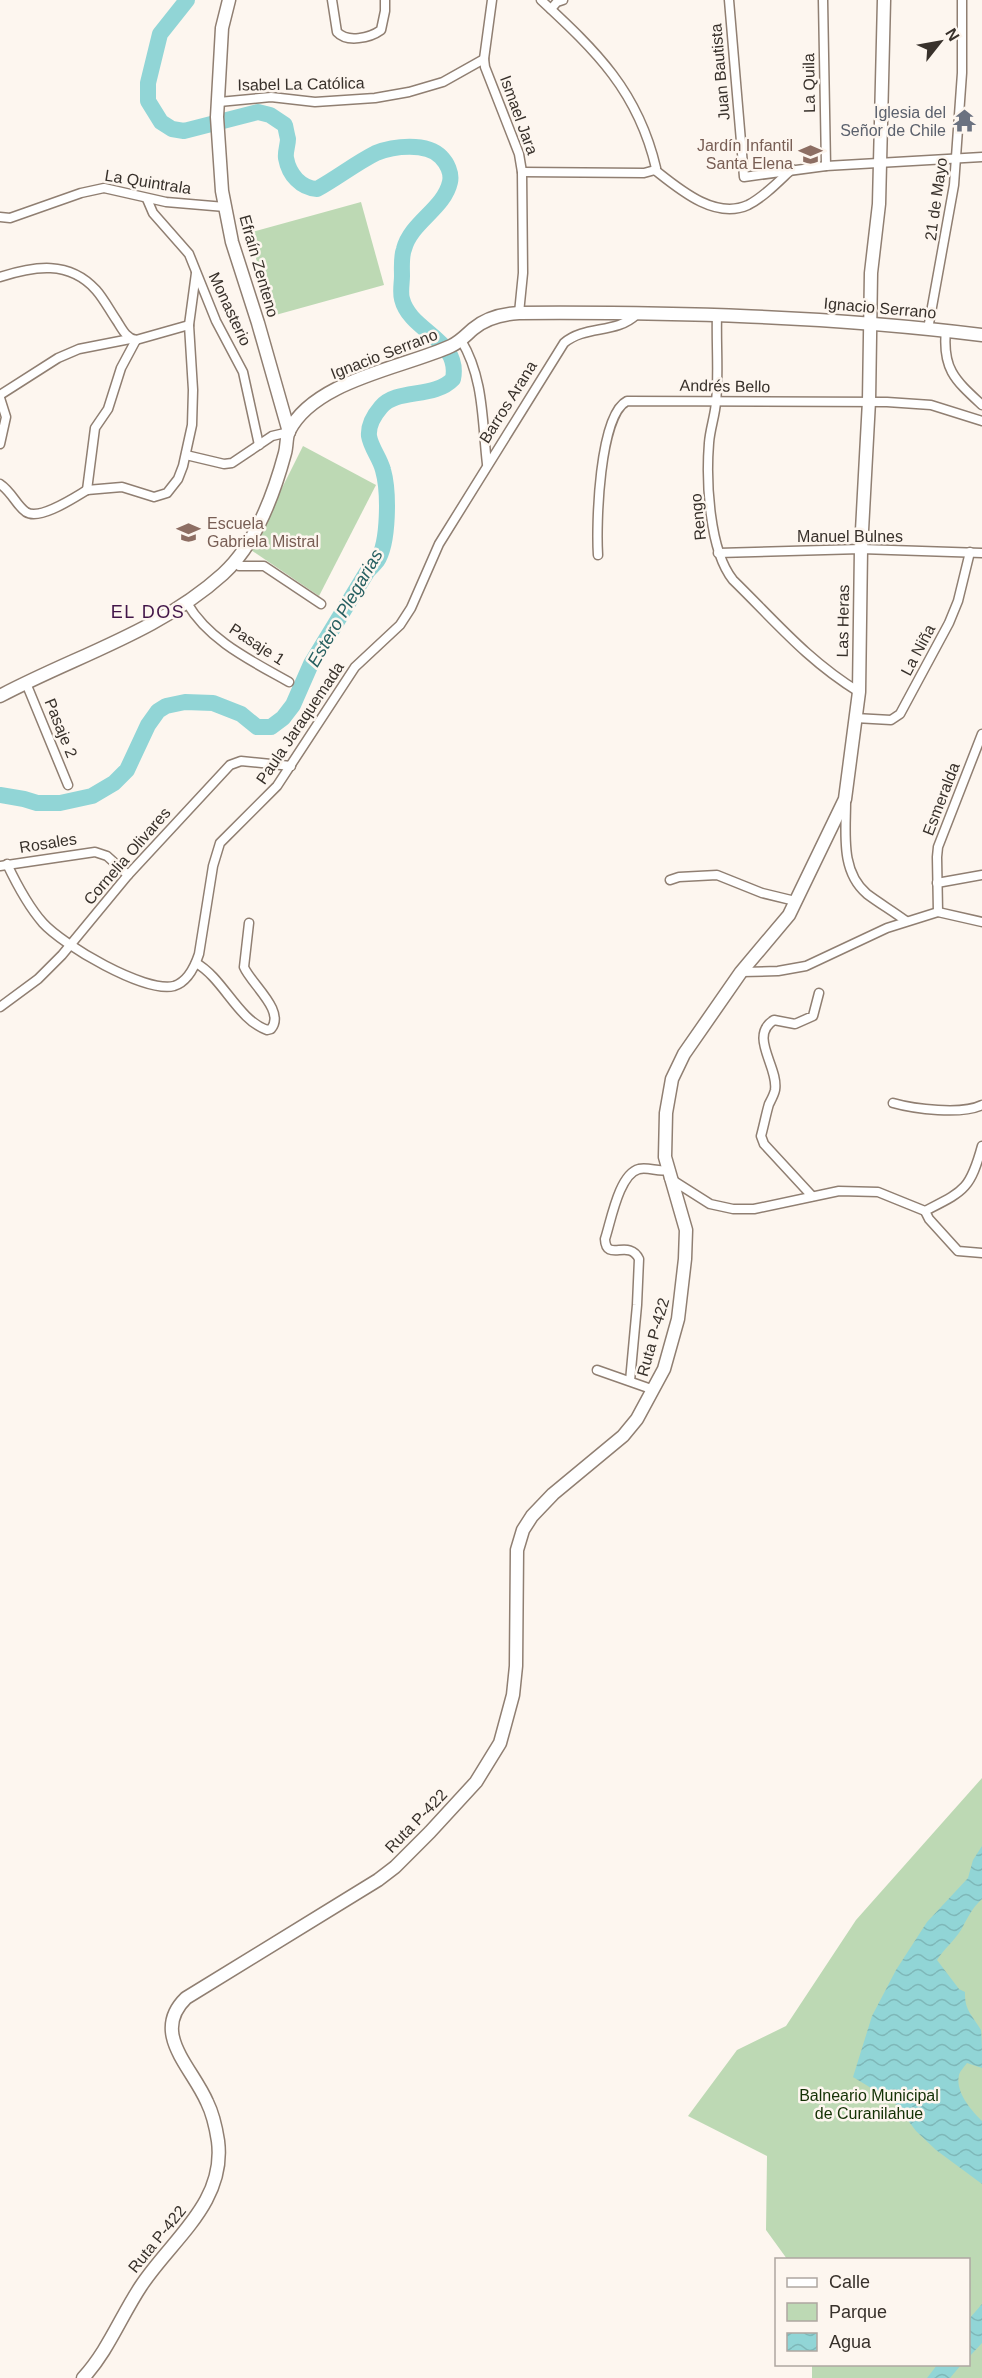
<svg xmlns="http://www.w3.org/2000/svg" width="982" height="2378" font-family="Arial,sans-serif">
<defs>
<pattern id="water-waves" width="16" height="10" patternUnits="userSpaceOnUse" patternTransform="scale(1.5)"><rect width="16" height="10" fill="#91d5d6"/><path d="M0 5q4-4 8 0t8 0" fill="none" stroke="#7eb7b8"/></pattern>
</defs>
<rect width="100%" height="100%" fill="#fdf6ef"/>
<g fill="#bdd9b4">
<path d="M361 202 384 285 272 316 249 233Z"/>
<path d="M303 446 376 485 319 596 251 550Z"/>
<path d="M982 1778V2378H812V2365L968 2364V2260L787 2259 766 2230 767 2156 688 2116 737 2050 786 2026 856 1920Z"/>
</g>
<g fill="url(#water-waves)">
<path d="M982 1846V1899C972 1908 967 1919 961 1930 954 1941 944 1949 937 1960L959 1989 965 1992C964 2010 973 2016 981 2030 982 2039 982 2058 982 2068L967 2063C965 2066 960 2071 959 2075 955 2092 971 2110 982 2121V2184L936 2150 916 2131 894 2102 853 2077 872 2016 896 1970 927 1922 968 1878 973 1860Z"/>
<path d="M982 2304V2343L969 2357V2319Z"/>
<path d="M937 2365V2364L961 2365 950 2378H927Z"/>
</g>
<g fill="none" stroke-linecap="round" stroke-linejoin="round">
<path stroke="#91d5d6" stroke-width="16" d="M0 795 24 799 37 803H60L92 796 114 783 127 770 148 725 158 711 166 706 185 702 213 703 241 714 257 727H271L283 718 293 705 311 664 367 572C370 568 374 565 377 561 389 543 389 491 383 470 380 458 371 448 369 436 368 425 375 414 381 407 397 388 434 399 453 379 461 339 410 332 402 299 400 292 402 283 402 276 402 268 401 257 404 249 411 222 444 209 450 182 452 173 447 163 441 157 427 142 393 146 376 153 356 163 337 178 317 189 301 188 289 175 286 158 285 152 288 145 288 139 287 135 286 130 285 125L270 115 258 112 184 131 172 129 161 122 148 101V83L160 34 187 0"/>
<defs>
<g id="street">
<path d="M332 0 337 32C347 43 370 38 381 30L385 11V0"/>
<path d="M492 0 484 59 485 67 519 154 522 172 523 273 519 313"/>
<path d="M541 0C596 51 638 91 656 168L655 170"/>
<path d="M729 0 744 177 826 166 982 157"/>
<path d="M823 0 826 166"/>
<path d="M551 9 557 2 563 0"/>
<path d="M219 102 271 97 315 102 375 98 409 92 443 82 484 59"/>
<path d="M655 170C679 189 715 220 748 205 764 197 779 181 792 169"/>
<path d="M522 172 644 173 655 170"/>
<path d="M147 199 153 213 189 254 216 321 243 372 259 445"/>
<path d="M0 217 10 218 81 193 104 188 166 202 225 207"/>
<path d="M0 277C34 266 69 260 96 290 104 299 110 311 117 321 122 329 126 338 136 340"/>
<path d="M717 315C716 344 719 374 716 402 715 416 710 429 709 443 706 481 709 550 733 580 776 622 807 660 859 692"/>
<path d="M928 329 954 185 962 73V0"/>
<path d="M946 330C942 369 955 380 982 405"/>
<path d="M136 340 189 325"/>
<path d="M461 340C484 378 482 421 487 464"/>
<path d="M0 395 58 358 79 349 130 339"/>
<path d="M0 398 6 417 0 444"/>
<path d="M186 455 224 464 232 463 272 436 289 432"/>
<path d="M0 484C12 492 16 505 26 512 40 521 75 497 87 490"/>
<path d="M87 490 122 487 154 497 167 493 178 479 183 466 192 425 193 390 189 325 196 273"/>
<path d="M87 490 95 428 108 409 121 368 136 340"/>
<path d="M718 553 861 549 982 553"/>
<path d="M598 555C596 525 599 415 627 401L887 402 931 405 982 421"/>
<path d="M235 562 239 566H264L321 604"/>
<path d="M187 603C209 641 252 661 289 682"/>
<path d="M26 683 68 785"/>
<path d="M855 718 891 720 900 714 949 623 958 601 970 552"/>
<path d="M846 801C846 833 840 871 867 894 879 903 894 912 906 921"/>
<path d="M7 864C17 885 28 906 43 923 63 945 144 993 174 986 187 982 195 966 199 954L213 866 220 843 277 786 355 667 400 625 411 608 439 544 564 343C585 325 616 334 636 315"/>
<path d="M0 866 95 852 107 856 128 875"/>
<path d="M670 880 679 877 717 875 762 893 795 901"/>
<path d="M937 883 982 875"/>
<path d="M938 912 937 857 938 847 982 734"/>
<path d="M196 963C223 978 238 1020 267 1030L271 1029C286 1011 251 984 244 967L249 923"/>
<path d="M741 972 778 971 806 966 887 928 938 912 982 922"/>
<path d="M0 1007 38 979 62 955 128 875 230 765 241 761 291 766"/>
<path d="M893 1103C914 1109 962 1115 982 1105"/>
<path d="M669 1178 710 1204 733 1209H754L839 1191 878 1192 925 1211C964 1191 970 1190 982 1146"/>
<path d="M812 1196 764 1144 761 1136C764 1125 766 1114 769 1104 771 1100 774 1095 775 1090 779 1067 748 1036 774 1020L795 1024 813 1016 819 993"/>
<path d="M925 1211 929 1219 958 1251 982 1253"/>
<path d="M597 1370 654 1390"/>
<path d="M630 1381 637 1305 639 1259C629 1238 606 1263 605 1239 611 1221 619 1174 639 1169 649 1167 658 1172 667 1170"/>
</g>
<g id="secondary">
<path d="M229 0 222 28 217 117 222 191 232 242 258 323 289 432"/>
<path d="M0 696C75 656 159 632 223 574 255 545 274 494 285 453 287 446 286 437 289 431 315 380 403 368 451 346 460 342 466 335 473 329 486 318 502 314 519 313 674 312 828 316 982 335"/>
<path d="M83 2378C108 2351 121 2316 141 2286 171 2240 226 2203 218 2141 216 2128 213 2114 207 2102 192 2067 150 2033 186 1998L378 1880 395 1867 430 1832 476 1782 500 1743 513 1695 516 1666 517 1550 523 1530 532 1516 553 1494 623 1436 637 1419 664 1369 678 1319 685 1259 686 1230 665 1157 666 1113 672 1079 684 1054 741 972 789 915 845 799 859 692 861 549 869 401 871 273 879 204 884 0"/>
</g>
</defs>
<use href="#street" stroke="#907f72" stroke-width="11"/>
<use href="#secondary" stroke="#907f72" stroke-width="15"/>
<use href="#street" stroke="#fff" stroke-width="8"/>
<use href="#secondary" stroke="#fff" stroke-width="12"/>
</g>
<defs>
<symbol id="temple-bare" viewBox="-9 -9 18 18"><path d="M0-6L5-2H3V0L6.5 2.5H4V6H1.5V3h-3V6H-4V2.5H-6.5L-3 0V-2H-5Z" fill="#6b7280" stroke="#fdf6ef" stroke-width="2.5" paint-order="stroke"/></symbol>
<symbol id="school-bare" viewBox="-9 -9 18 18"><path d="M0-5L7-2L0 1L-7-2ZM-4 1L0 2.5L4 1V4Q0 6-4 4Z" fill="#8d6e63" stroke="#fdf6ef" stroke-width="2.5" paint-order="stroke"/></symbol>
</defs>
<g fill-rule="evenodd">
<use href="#temple-bare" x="948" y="104" width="33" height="33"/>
<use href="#school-bare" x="794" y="138" width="33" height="33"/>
<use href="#school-bare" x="172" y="516" width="33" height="33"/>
</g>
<g text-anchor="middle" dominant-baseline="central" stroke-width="5" stroke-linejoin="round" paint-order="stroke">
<g font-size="16" fill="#38312b" stroke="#fdf6ef">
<text transform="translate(720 72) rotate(-95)">Juan Bautista</text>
<text transform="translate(809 83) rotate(-91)">La Quila</text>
<text transform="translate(301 84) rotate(-1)">Isabel La Católica</text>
<text transform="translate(519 115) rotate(70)">Ismael Jara</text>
<text transform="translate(148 182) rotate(9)">La Quintrala</text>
<text transform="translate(936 199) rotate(-82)">21 de Mayo</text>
<text transform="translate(259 266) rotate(74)">Efraín Zenteno</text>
<text transform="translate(880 308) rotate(5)">Ignacio Serrano</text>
<text transform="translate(230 309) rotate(65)">Monasterio</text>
<text transform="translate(384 354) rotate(-21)">Ignacio Serrano</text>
<text transform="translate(725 386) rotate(1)">Andrés Bello</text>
<text transform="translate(508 402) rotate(-58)">Barros Arana</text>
<text transform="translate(698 517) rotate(-96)">Rengo</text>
<text x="850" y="536">Manuel Bulnes</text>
<text transform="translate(843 621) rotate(-89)">Las Heras</text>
<text transform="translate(257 644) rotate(33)">Pasaje 1</text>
<text transform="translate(918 650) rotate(-62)">La Niña</text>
<text transform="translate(300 723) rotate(-56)">Paula Jaraquemada</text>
<text transform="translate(61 728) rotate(68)">Pasaje 2</text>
<text transform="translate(941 799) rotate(-69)">Esmeralda</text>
<text transform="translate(48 843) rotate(-9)">Rosales</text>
<text transform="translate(127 856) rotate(-49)">Cornelia Olivares</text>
<text transform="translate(653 1337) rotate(-74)">Ruta P-422</text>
<text transform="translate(416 1821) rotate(-46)">Ruta P-422</text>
<text transform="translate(157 2239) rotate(-51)">Ruta P-422</text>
</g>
<g font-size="16" fill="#5b616d" stroke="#fdf6ef" text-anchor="end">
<text x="946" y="112">Iglesia del<tspan x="946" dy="18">Señor de Chile</tspan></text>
</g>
<g font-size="16" fill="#785e54" stroke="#fdf6ef" text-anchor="end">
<text x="793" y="145">Jardín Infantil<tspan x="793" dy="18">Santa Elena</tspan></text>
<text x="207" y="523" text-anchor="start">Escuela<tspan x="207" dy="18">Gabriela Mistral</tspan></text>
</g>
<g font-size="16" fill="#133104" stroke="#fdf6ef">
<text x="869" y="2095">Balneario Municipal<tspan x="869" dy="18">de Curanilahue</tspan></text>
</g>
<g font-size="18" font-style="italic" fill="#265f60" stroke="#fdf6ef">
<text transform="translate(345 608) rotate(-60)">Estero Plegarias</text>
</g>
<g font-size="18" letter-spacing="1.5" fill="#411548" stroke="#fdf6ef">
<text x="148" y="612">EL DOS</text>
</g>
</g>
<rect x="775" y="2258" width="195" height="108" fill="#fdf6ef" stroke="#aea7a1" stroke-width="1.5"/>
<rect x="787" y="2278" width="30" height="9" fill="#ffffff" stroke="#aea7a1" stroke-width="1.5"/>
<text x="829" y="2288" font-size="18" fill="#38312b">Calle</text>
<rect x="787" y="2303" width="30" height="18" fill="#bdd9b4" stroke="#aea7a1" stroke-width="1.5"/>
<text x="829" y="2318" font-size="18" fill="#38312b">Parque</text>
<rect x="787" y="2333" width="30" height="18" fill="url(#water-waves)" stroke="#aea7a1" stroke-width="1.5"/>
<text x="829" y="2348" font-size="18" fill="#38312b">Agua</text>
<g transform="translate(940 42) rotate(59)" stroke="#fdf6ef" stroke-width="4.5" paint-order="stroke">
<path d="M0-4.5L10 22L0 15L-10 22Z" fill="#38312b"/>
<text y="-9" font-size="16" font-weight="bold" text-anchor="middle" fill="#38312b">N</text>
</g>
</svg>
